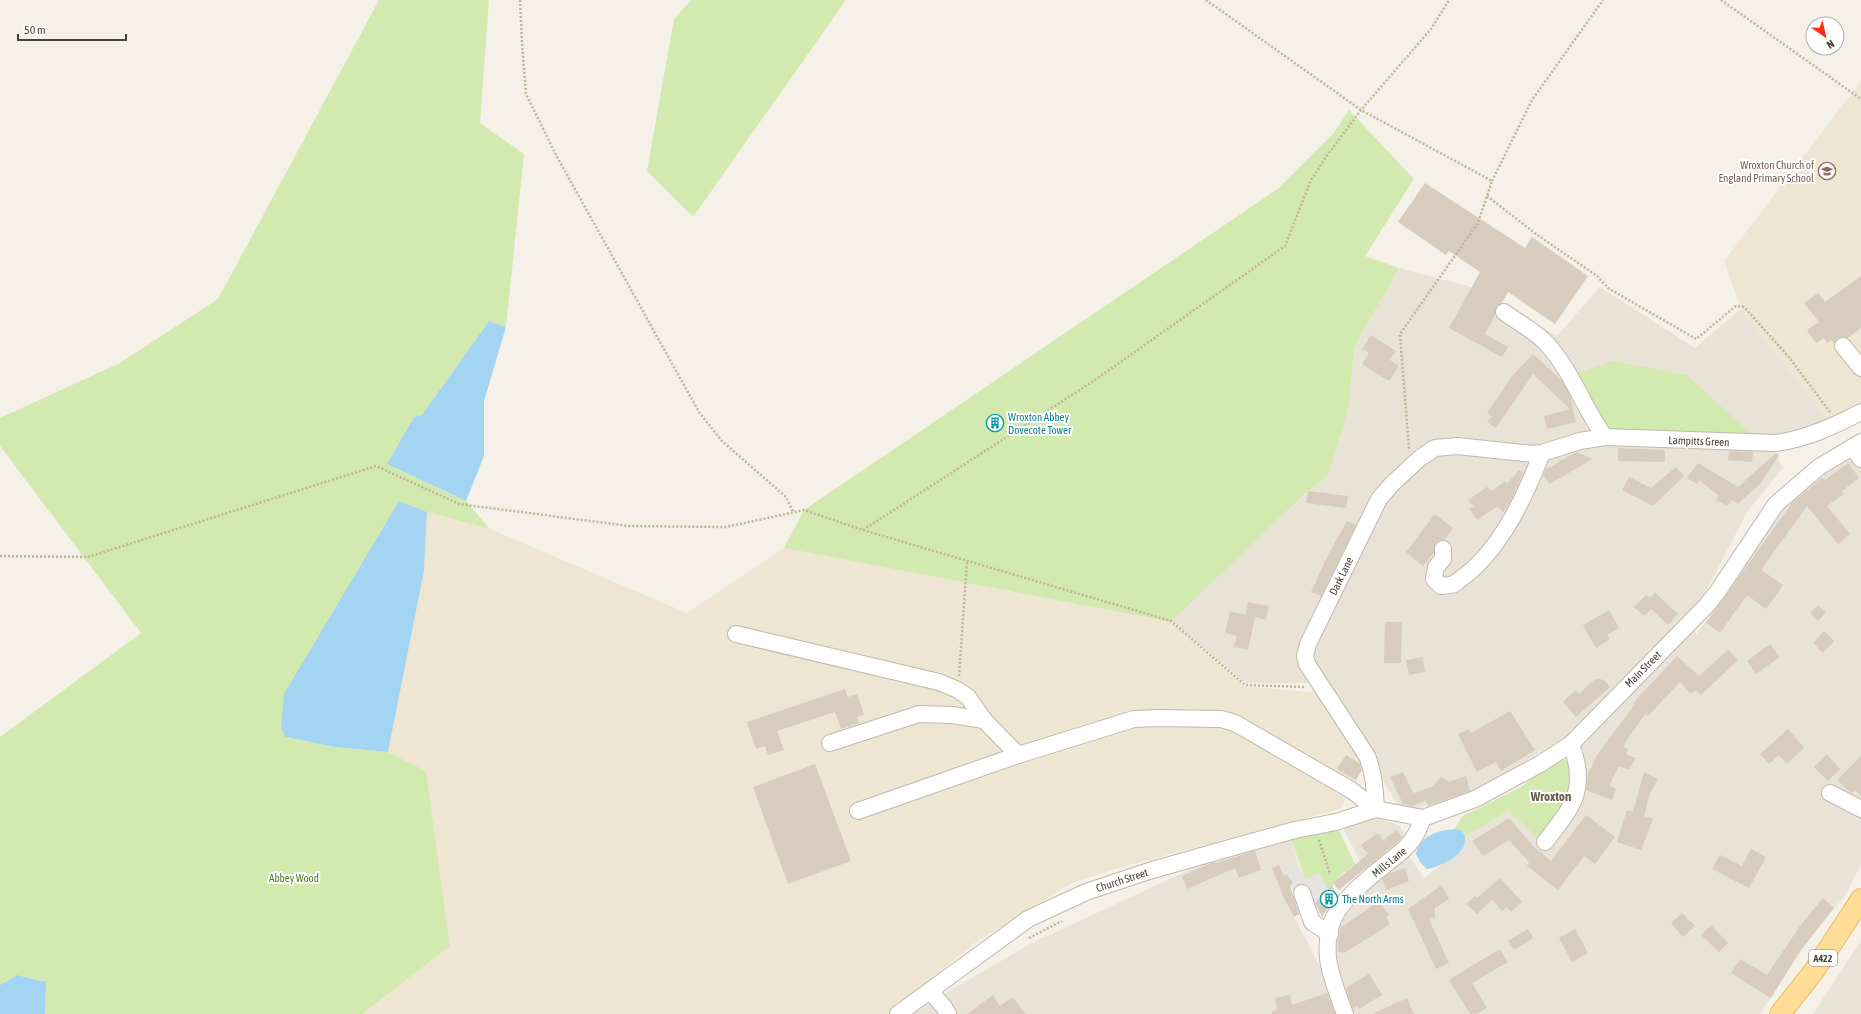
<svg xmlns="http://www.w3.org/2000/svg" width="1861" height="1014" font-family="'Asap Condensed',sans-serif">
<rect width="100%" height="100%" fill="#f5f1e8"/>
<g fill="#e9e2d6">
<path d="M1399 268 1471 287 1557 336 1600 287 1695 348 1741 309 1828 419 1768 438 1783 468 1747 512 1700 603 1684 621 1697 634 1788 502 1806 486 1861 453V865L1845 896 1812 934 1760 1014H1349L1330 952 1334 930 1374 881 1409 856 1424 878 1457 853 1464 846 1465 836 1509 811 1537 838 1548 844 1582 798 1572 733 1506 773 1471 791 1413 810 1399 806 1383 781 1365 746 1326 683H1245L1172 621 1317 483 1349 406 1354 348Z"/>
<path d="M1378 818 1400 826 1408 842 1366 872 1342 826Z"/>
<path d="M1290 836 1299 866 1277 881 1283 896 1333 991 1340 1014H914L935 999 1032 943 1213 859Z"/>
<path d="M1861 941V1014H1813Z"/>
</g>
<g fill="#eee5d2">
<path d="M1861 81V401L1828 419 1741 309 1724 261Z"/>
<path d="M427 512 490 529 687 613 784 548 1171 622 1244 686 1320 693 1364 766 1340 809 1122 867 1072 883 973 944 889 1014H362L450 946 426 771 388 752 424 571Z"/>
</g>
<g fill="#d2eab0">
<path d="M379 0H489L480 123 524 154 506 327 489 321 422 416 414 417 387 464 466 501 490 529 427 512 399 501 286 737 334 747 388 752 426 771 450 946 362 1014H45L46 982 17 975 0 985V737L141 633 0 446V418L120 363 218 299Z"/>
<path d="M691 0H846L693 217 647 171 674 19Z"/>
<path d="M1349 110 1414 179 1365 256 1399 268 1354 348 1349 406 1328 475 1308 491 1171 622 784 548 804 510 1279 188 1333 134Z"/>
<path d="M1613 361 1687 375 1753 436 1612 430 1593 414 1576 374Z"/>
<path d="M1568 758 1570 793 1558 813 1537 838 1509 811 1465 836 1461 830 1454 829 1463 816 1519 788 1544 769Z"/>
<path d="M1337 826 1355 864 1346 872H1344L1328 890 1305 879 1290 836Z"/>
</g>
<path fill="#e6e3e0" d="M1299 866 1305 879 1319 873 1328 890 1310 908 1304 911 1293 891 1291 885 1293 883 1287 874Z"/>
<g fill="#a3d5f3">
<path d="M489 321 506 327 484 401V456L466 501 387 464 414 417 422 415Z"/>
<path d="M399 501 427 512 424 571 388 752 334 747 286 737 281 728 284 694Z"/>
<path d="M1454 829 1461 830 1465 836C1465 839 1465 843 1464 846 1458 858 1439 867 1427 869L1420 862 1416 854C1420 835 1437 831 1454 829Z"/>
<path d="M17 975 46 982 45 1014H0V985Z"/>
</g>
<g fill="#d7ccbd">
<path d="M1425 183 1525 248 1532 237 1588 276 1555 324 1508 292 1502 303 1496 307 1495 315 1485 334 1508 347 1502 357 1449 328 1480 272 1449 251 1446 255 1398 222Z"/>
<path d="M1861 276V328L1848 338 1842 337 1837 338 1834 343 1831 340 1827 343 1824 338 1816 343 1807 330 1819 322 1804 303 1818 293 1825 302Z"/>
<path d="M1371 335 1396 351 1390 360 1399 366 1389 381 1362 364 1369 353 1362 349Z"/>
<path d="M1533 354 1562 381 1570 395 1576 422 1547 429 1544 416 1570 409 1533 374 1496 428 1487 422 1492 416 1487 413 1513 375Z"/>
<circle cx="995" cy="424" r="6"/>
<path d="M1618 448 1665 450V462L1618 461Z"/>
<path d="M1729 451 1753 452 1752 462 1728 460Z"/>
<path d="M1577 452 1592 459 1550 484 1543 475 1546 469Z"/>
<path d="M1776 453 1779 455 1761 483 1738 504 1732 500 1727 506 1716 500 1718 495 1699 480 1697 484 1687 478 1698 463 1738 487Z"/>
<path d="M1848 463 1859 478 1842 491 1844 494 1827 506 1850 534 1838 544 1807 506 1761 570 1783 585 1766 609 1747 595 1720 633 1706 623 1792 503 1822 478 1825 480Z"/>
<path d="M1676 467 1684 476 1653 506 1622 490 1629 477 1651 488Z"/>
<path d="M1519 470 1523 473 1510 502 1503 512 1498 506 1477 520 1469 508 1474 507 1468 500 1487 487 1492 491 1505 481 1507 484Z"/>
<path d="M1308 491 1348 496 1346 508 1306 503Z"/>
<path d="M1435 514 1453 528 1444 540 1439 541 1435 544 1434 553 1423 566 1406 552Z"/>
<path d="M1347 521 1356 525 1321 596 1311 592 1327 557Z"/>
<path d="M1655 593 1678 614 1668 625 1651 609 1644 616 1634 607 1646 595 1650 598Z"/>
<path d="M1248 602 1269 606 1266 620 1255 617 1248 650 1234 647 1237 636 1225 633 1230 611 1246 615Z"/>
<path d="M1818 605 1826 612 1818 621 1810 613Z"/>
<path d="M1609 610 1619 628 1607 635 1610 639 1596 648 1583 625Z"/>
<path d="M1385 622H1402L1401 663H1384Z"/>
<path d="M1824 631 1834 641 1823 653 1813 643Z"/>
<path d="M1770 644 1780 657 1756 674 1747 661Z"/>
<path d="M1728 650 1738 660 1701 695 1696 690 1691 694 1680 682 1648 716 1645 714 1623 746 1628 750 1626 754 1636 758 1629 770 1619 766 1609 786 1616 789 1612 800 1586 790 1588 774 1597 755 1635 704 1633 703 1677 656 1699 676Z"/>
<path d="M1423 657 1425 672 1409 675 1406 660Z"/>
<path d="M1600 679 1605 681 1610 687 1576 717 1563 702 1576 690 1579 694 1594 680Z"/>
<path d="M845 689 848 697 857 694 864 715 857 717 859 723 841 729 835 712 777 731 784 750 768 755 765 746 756 749 747 722Z"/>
<path d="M1510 711 1535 750 1501 771 1496 762 1477 772 1458 734 1469 729 1471 733Z"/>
<path d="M1788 729 1804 748 1787 764 1779 755 1769 764 1760 754Z"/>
<path d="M1827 754 1840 769 1828 781 1814 767Z"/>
<path d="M1346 755 1359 763 1362 770 1356 780 1337 769Z"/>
<path d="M1861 756V796L1855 791 1851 793 1837 780Z"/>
<path d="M815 764 851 861 788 884 753 787Z"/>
<path d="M1403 772 1413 793 1432 787 1441 777 1449 782 1466 776 1470 791 1428 806 1426 800 1412 806 1403 804 1390 777Z"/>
<path d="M1644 772 1658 779 1649 796 1644 816 1653 819 1641 850 1617 842 1627 810 1633 812Z"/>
<path d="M1586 815 1615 837 1595 864 1584 856 1558 890 1527 866 1529 862 1509 840 1483 856 1472 841 1509 818 1533 846 1551 861Z"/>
<path d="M1397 830 1402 837 1400 840 1339 890 1333 883 1368 854 1361 845 1378 833 1383 840Z"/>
<path d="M1751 849 1766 857 1749 888 1712 869 1720 855 1742 866Z"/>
<path d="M1255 851 1261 870 1239 878 1235 868 1187 889 1182 876 1209 864 1215 862 1216 863Z"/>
<path d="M1279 865 1284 876 1287 874 1293 883 1290 886 1299 914 1294 917 1283 896 1272 868Z"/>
<path d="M1405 868 1409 881 1386 890 1382 879 1390 873Z"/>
<path d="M1500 878 1522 902 1511 912 1506 907 1502 911 1492 900 1477 914 1466 904 1475 896 1477 898Z"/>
<path d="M1332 885 1337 896 1322 917 1315 903Z"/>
<path d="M1442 885 1449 899 1435 908V917L1429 920 1449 963 1436 969 1408 909Z"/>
<path d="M1823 898 1834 908 1798 954 1771 998 1731 973 1740 959 1767 975 1800 926Z"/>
<path d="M1379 901 1389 915 1386 917 1390 924 1344 953 1337 951 1340 928Z"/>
<path d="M1682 913 1695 926 1683 937 1671 923Z"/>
<path d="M1711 925 1728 943 1719 952 1701 935Z"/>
<path d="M1528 929 1533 938 1514 950 1508 941Z"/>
<path d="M1575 929 1588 953 1572 962 1559 938Z"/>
<path d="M1500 949 1508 962 1472 983 1487 1008 1476 1014H1470L1449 980Z"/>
<path d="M1369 974 1382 995 1359 1009 1357 1006 1353 1009 1346 988Z"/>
<path d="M1327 993 1335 1014H1272V1012L1277 1010 1275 998 1290 995 1292 1005Z"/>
<path d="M993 995 1000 1006 1013 997 1025 1014H967Z"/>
<path d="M1407 998 1414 1014H1372Z"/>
</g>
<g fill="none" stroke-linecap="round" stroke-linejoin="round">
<defs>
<g id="minor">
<path d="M1504 312C1517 322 1535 331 1546 343 1572 371 1583 407 1605 437"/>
<path d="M1843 346 1861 368"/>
<path d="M1853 447 1861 459"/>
<path d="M1443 549V559L1436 567 1434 579 1441 586C1445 585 1450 586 1454 584 1458 582 1462 577 1466 575 1503 545 1525 496 1542 453"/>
<path d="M736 634 939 682 958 690 968 697 984 720 1018 755"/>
<path d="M830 743 919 714 952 715 984 720"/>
<path d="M1830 793 1861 809"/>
<path d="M1376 809C1375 791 1374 773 1367 756L1307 664 1305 656 1308 644 1379 499 1392 484 1420 458 1435 448 1457 446 1533 454 1542 453 1580 441 1605 437 1776 443C1806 439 1834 426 1861 412"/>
<path d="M858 811 1018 755 1134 719 1158 718 1221 719 1235 723 1351 790 1376 809"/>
<path d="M1545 842C1573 806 1588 790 1571 744"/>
<path d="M1302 893 1312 922 1330 934"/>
<path d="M930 991 944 1007 948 1014"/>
<path d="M898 1014 1028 919 1086 892 1149 871 1219 851 1295 830 1336 822 1376 809 1423 818 1475 799 1540 764 1571 744 1707 605 1718 591 1776 504 1819 467 1861 442"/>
<path d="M1345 1014C1339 998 1330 975 1328 958 1327 947 1328 933 1332 922 1338 904 1366 880 1381 868 1403 850 1413 846 1423 818"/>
</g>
<path id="major" d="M1780 1014 1814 971 1861 899"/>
</defs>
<use href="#minor" stroke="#c1b8aa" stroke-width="18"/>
<use href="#major" stroke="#e8bb63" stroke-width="22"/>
<g stroke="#c3b39b" stroke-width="2.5" stroke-dasharray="2 2" stroke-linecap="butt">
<path d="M520 0 522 43 526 94 556 155 699 412 722 441 786 497 793 512"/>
<path d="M1206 0 1361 110 1492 181 1478 223 1400 334 1409 449"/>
<path d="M1721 0 1861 99"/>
<path d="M1492 181 1532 100 1603 0"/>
<path d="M1487 196 1536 234 1597 276 1608 288 1696 339 1736 306 1744 307 1788 356 1830 412"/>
<path d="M863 530 1095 380 1285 246 1311 180 1326 157 1361 110 1431 29 1449 0"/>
<path d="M0 556 88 557 376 466 459 504 629 526 726 527 804 510 863 530 1171 621 1245 685 1305 687"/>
<path d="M959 676 967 561"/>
<path d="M1319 840 1330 874"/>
<path d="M1029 938 1062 921"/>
</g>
<use href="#minor" stroke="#fff" stroke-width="16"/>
<use href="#major" stroke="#ffdd97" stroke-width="20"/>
</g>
<defs>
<symbol id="school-ring" viewBox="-11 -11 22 22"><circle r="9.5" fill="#fff" stroke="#8d6e63" stroke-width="1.5"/><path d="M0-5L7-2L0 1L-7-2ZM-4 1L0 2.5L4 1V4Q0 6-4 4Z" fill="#8d6e63"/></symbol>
<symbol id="building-ring" viewBox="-11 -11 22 22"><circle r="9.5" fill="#fff" stroke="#0f9aa8" stroke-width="1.5"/><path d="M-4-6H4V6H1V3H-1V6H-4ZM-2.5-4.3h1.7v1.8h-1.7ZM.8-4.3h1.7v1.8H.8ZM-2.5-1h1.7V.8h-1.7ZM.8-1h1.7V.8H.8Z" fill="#0f9aa8"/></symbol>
</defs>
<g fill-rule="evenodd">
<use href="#school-ring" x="1817" y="161" width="20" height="20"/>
<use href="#building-ring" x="985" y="413" width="20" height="20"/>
<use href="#building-ring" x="1319" y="889" width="20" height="20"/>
</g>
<g text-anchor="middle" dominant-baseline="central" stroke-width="4" stroke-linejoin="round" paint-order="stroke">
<rect fill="#fff" stroke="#807a73" stroke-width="1" x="1809" y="950" width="28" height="16" rx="3"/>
<g font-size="10" font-weight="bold" fill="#494137">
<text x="1823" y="958">A422</text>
</g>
<g font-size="11" fill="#785e54" stroke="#fff" text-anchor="end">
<text x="1814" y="165">Wroxton Church of<tspan x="1814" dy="13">England Primary School</tspan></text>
</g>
<g font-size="11" fill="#0d838f" stroke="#fff" text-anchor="start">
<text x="1008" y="417">Wroxton Abbey<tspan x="1008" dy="13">Dovecote Tower</tspan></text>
<text x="1342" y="899">The North Arms</text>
</g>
<g font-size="11" fill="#494137" stroke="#fff">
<text transform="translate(1699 441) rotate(2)">Lampitts Green</text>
<text transform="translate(1341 576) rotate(-64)">Dark Lane</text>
<text transform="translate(1643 669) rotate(-45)">Main Street</text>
<text transform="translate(1389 862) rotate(-39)">Mills Lane</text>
<text transform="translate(1122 880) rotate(-18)">Church Street</text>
</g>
<g font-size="11" fill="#4b7d27" stroke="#fff">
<text x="294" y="878">Abbey Wood</text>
</g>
<g font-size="13" font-weight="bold" fill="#6c5e4d" stroke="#fff">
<text x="1551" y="796">Wroxton</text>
</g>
</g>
<g transform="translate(1825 36) rotate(146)"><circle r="19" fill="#ffffff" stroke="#b6b3af"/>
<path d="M0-3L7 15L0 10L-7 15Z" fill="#ff2f15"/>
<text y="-6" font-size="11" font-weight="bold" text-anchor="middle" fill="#494137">N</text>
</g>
<path d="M18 34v6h108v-6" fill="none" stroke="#494137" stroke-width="2"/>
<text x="24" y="34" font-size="12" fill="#494137" stroke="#ffffff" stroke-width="3" paint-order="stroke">50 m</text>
</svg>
